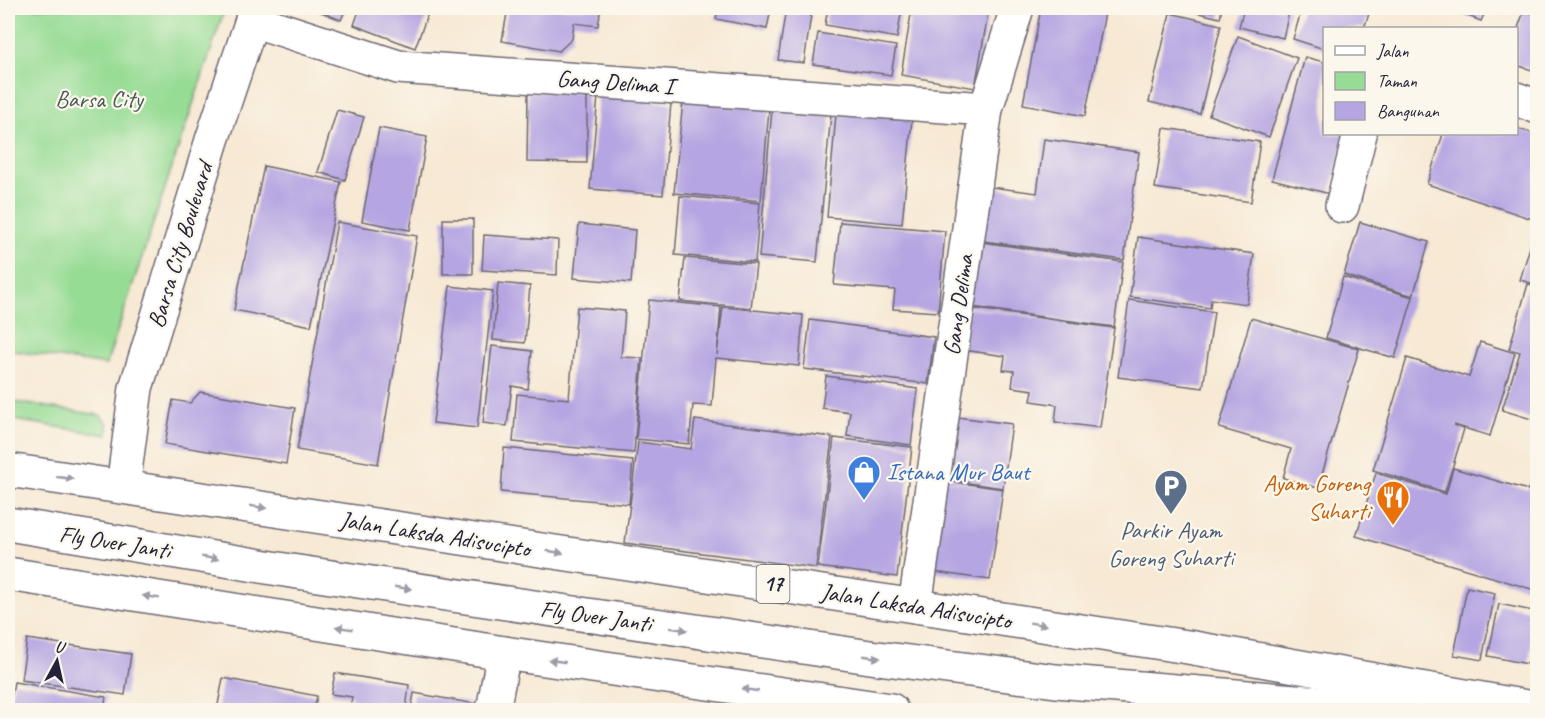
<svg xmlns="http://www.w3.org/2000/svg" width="1545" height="718" font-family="Caveat,sans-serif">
<rect width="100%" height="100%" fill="#fbf7ec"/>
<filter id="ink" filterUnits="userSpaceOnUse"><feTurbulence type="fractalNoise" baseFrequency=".0167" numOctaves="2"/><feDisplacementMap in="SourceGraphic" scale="12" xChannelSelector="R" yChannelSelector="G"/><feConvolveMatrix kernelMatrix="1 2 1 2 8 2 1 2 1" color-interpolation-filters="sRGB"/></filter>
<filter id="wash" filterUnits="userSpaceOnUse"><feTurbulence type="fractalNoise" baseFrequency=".008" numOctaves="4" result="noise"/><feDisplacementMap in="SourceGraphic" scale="24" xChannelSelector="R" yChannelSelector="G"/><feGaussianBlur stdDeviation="1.35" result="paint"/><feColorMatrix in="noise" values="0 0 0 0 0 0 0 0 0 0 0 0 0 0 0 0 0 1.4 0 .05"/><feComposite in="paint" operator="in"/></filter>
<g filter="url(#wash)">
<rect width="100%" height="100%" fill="#f7e9d4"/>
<g fill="#97dc94" stroke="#5c7f68" stroke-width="1.5">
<path d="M8 8H225L106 365 8 350Z"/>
<path d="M8 401 100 415 108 424V435L8 419Z"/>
</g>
<g id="blocks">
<g fill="#b5a5e2">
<path d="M311 8H346L341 20Z"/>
<path d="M360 8H430L415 48 354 25Z"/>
<path d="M508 8H601L598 26 574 23 572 39 559 51 502 41Z"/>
<path d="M718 8H771L767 29 716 19Z"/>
<path d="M786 8H812L804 63 778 60Z"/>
<path d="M828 8H902L897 38 825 25Z"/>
<path d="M912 8H989L975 88 901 75Z"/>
<path d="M1041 8H1106L1085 116 1023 104Z"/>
<path d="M1178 8H1222L1220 18Z"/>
<path d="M1244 8H1290L1283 38 1239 27Z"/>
<path d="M1302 8H1371L1364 28H1324V49L1293 39Z"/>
<path d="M1447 8H1487L1481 21Z"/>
<path d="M1524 11 1538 15V72L1516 65V34Z"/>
<path d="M1170 13 1221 25 1200 114 1149 102Z"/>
<path d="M818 33 896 46 891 75 813 64Z"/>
<path d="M1238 36 1297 58 1269 137 1209 115Z"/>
<path d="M1305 57 1324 62V134H1346L1330 194 1272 179Z"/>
<path d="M684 90 770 98 761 201 674 193Z"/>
<path d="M528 92H587V163L527 162Z"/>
<path d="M598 96 671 103 663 195 590 189Z"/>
<path d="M773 98 832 103 817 262 759 257Z"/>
<path d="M837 103 913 109 902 224 827 217Z"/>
<path d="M337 110 364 117 345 180 318 172Z"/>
<path d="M379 128 427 137 410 230 362 221Z"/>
<path d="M1164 128 1260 142 1251 202 1155 188Z"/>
<path d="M1516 128 1538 135V221L1427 184 1443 134H1516Z"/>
<path d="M1044 139 1139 152 1124 260 976 240 984 186 1037 193Z"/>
<path d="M264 166 341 182 311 326 234 310Z"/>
<path d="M680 196 760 203 755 262 675 255Z"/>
<rect x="443" y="219" width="30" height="55"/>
<path d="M337 222 417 236 378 464 297 450Z"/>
<path d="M840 222 945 231 938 312 893 309 895 290 834 285Z"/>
<path d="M1360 222 1429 242 1413 296 1344 275Z"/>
<path d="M579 224 635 230 631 283 574 278Z"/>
<path d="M1537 224H1538V285L1520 280Z"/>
<path d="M484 235 558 240 557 275 482 270Z"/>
<path d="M1138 237 1254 254 1247 304 1211 299 1210 308 1130 297Z"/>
<path d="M974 241 1123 262 1114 327 965 306Z"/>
<path d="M685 258 756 264 751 308 680 301Z"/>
<path d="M1343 277 1413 297 1395 358 1326 338Z"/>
<path d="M498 283 530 286 525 343 493 340Z"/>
<path d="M1528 284 1538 287V421L1502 410 1520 352 1509 349Z"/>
<path d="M450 286 493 291 477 428 433 423Z"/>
<path d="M649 300 721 307 717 355 723 307 803 315 799 366 716 358 712 406 693 405 689 444 636 439Z"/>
<path d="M1129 300 1214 312 1203 388 1118 377Z"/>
<path d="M577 307 625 311 621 357 642 358 634 453 513 442 517 394 569 399Z"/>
<path d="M969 308 1114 328 1100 428 1055 422 1057 405 1031 401 1033 390 1012 387 1014 371 1003 370 1005 356 963 350Z"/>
<path d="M1251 318 1359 349 1318 488 1283 478 1291 449 1219 428Z"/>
<path d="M810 320 934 337 928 384 804 369Z"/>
<path d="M1480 342 1515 353 1490 436 1454 425 1464 429 1445 492 1373 470 1407 358 1469 377Z"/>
<path d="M492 346 532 351 528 389 512 386 507 426 483 423Z"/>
<path d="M826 376 918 389 911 445 847 436 850 412 822 408Z"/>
<path d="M200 392 295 408 286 464 165 444 173 400 190 403Z"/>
<path d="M949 416 1012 424 1003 488 940 479Z"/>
<path d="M695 420 832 437 816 568 625 543 638 442 691 449Z"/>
<path d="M834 438 912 447 897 577 818 567Z"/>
<path d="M504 448 633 461 629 504 501 492Z"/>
<path d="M1536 466H1538V591L1356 536 1376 473 1446 494 1453 468 1528 490Z"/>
<path d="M941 480 1003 489 990 580 928 571Z"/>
<path d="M1467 587 1495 593 1482 660 1454 655Z"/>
<path d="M1499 604 1538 612 1528 664 1488 656Z"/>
<path d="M27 639 131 654 125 695 21 680Z"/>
<path d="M335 673 409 685 406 710H350L352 697 331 694Z"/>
<path d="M223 678 317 696 314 710H217Z"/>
<path d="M14 682 106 697 104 710H9Z"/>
<path d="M414 693 476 704 474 710H411Z"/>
</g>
</g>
</g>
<g filter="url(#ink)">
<use href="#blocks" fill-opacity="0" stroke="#6d6871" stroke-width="1.5"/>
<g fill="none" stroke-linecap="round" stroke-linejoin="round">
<defs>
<g id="minor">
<path d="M252 20 398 67 986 109"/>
<path d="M1516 99 1538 107"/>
<path d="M1342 206 1360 134"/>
<path d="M123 487 136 388 212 140 256 8"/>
<path d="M915 606 986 109 1017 8"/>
<path d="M493 710 504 653"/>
</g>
<g id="highway">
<path d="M8 470 1188 647 1538 709"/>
<path d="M8 524 291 571 870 657 1056 681 1405 710"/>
<path d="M8 574 504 653 891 710"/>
</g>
</defs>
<use href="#minor" stroke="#6d6871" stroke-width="36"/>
<use href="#highway" stroke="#6d6871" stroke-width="36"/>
<use href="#minor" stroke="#fff" stroke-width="33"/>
<use href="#highway" stroke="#fff" stroke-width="33"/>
</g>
<defs><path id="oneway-solid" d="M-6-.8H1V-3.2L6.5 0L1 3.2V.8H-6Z" transform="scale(1.5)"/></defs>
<g fill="#9c9ca7">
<use href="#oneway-solid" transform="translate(65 478) rotate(8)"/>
<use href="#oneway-solid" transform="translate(258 507) rotate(9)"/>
<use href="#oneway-solid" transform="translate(555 552) rotate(9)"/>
<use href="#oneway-solid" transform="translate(210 558) rotate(9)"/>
<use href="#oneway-solid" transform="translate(403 588) rotate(8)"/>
<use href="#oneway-solid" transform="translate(151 597) rotate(-171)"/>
<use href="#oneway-solid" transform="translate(1038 624) rotate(9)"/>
<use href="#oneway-solid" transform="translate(344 628) rotate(-171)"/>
<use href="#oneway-solid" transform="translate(679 629) rotate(8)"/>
<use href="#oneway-solid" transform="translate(872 657) rotate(8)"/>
<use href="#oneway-solid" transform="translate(557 661) rotate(-172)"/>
<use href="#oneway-solid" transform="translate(750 690) rotate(-172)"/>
</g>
</g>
<defs>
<symbol id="shop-pin" viewBox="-11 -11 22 30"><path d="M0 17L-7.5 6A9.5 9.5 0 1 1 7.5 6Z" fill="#3f7fe0" stroke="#fbf7ec"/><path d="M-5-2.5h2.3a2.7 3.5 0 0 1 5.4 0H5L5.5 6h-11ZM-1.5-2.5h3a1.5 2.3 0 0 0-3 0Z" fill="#fff"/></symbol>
<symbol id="parking-pin" viewBox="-11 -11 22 30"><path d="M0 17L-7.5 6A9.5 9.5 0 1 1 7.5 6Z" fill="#5c6f8a" stroke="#fbf7ec"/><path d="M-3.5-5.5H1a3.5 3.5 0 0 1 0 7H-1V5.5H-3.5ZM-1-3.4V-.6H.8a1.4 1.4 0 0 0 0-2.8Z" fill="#fff"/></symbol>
<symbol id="restaurant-pin" viewBox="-11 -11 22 30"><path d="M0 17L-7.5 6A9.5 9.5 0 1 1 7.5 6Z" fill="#e8710a" stroke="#fbf7ec"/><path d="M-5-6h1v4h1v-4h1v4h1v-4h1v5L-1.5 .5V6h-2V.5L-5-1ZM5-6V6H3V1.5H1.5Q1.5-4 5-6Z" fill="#fff"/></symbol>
</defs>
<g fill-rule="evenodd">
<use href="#shop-pin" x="845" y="453" width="38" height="52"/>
<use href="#parking-pin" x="1152" y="467" width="38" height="52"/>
<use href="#restaurant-pin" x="1374" y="478" width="38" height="52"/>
</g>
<g text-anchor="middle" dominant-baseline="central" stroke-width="4.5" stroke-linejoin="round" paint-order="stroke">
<rect fill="#fbf7ec" stroke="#636270" stroke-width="1.5" x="756.5" y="565" width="33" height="38" rx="4.5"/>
<g font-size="22" font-weight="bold" fill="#22223b">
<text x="773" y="584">17</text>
</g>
<g font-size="24" fill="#22223b" stroke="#fbf7ec">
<text transform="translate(615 82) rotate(4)">Gang Delima I</text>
<text transform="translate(180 245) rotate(-73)">Barsa City Boulevard</text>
<text transform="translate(958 305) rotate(-82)">Gang Delima</text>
<text transform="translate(435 534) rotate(9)">Jalan Laksda Adisucipto</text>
<text transform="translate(115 542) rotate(9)">Fly Over Janti</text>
<text transform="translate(916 606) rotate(9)">Jalan Laksda Adisucipto</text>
<text transform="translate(596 616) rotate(8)">Fly Over Janti</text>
</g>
<g font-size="24" fill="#455a56" stroke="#fbf7ec">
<text x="99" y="99">Barsa City</text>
</g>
<g font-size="24" fill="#366cbe" stroke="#fbf7ec" text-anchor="start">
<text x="887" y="472">Istana Mur Baut</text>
</g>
<g font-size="24" fill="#c56008" stroke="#fbf7ec" text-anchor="end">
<text x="1370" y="483">Ayam Goreng<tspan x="1370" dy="28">Suharti</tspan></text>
</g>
<g font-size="24" fill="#4e5e75" stroke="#fbf7ec">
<text x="1171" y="530">Parkir Ayam<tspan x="1171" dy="28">Goreng Suharti</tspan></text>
</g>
</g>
<rect width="1545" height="718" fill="none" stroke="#fbf7ec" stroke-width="30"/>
<rect x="1323" y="27" width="195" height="108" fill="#fbf7ec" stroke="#a4a2a5" stroke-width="1.5"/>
<rect x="1335" y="46" width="30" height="9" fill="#ffffff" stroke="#a4a2a5" stroke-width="1.5"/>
<text x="1377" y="57" font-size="18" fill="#22223b">Jalan</text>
<rect x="1335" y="72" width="30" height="18" fill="#97dc94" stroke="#a4a2a5" stroke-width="1.5"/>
<text x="1377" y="87" font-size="18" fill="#22223b">Taman</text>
<rect x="1335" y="102" width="30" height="18" fill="#b5a5e2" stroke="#a4a2a5" stroke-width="1.5"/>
<text x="1377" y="117" font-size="18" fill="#22223b">Bangunan</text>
<g transform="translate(57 661) rotate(8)" stroke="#fbf7ec" stroke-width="4.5" paint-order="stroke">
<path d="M0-4.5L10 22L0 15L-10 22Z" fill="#22223b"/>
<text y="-9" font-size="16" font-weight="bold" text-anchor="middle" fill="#22223b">U</text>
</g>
</svg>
